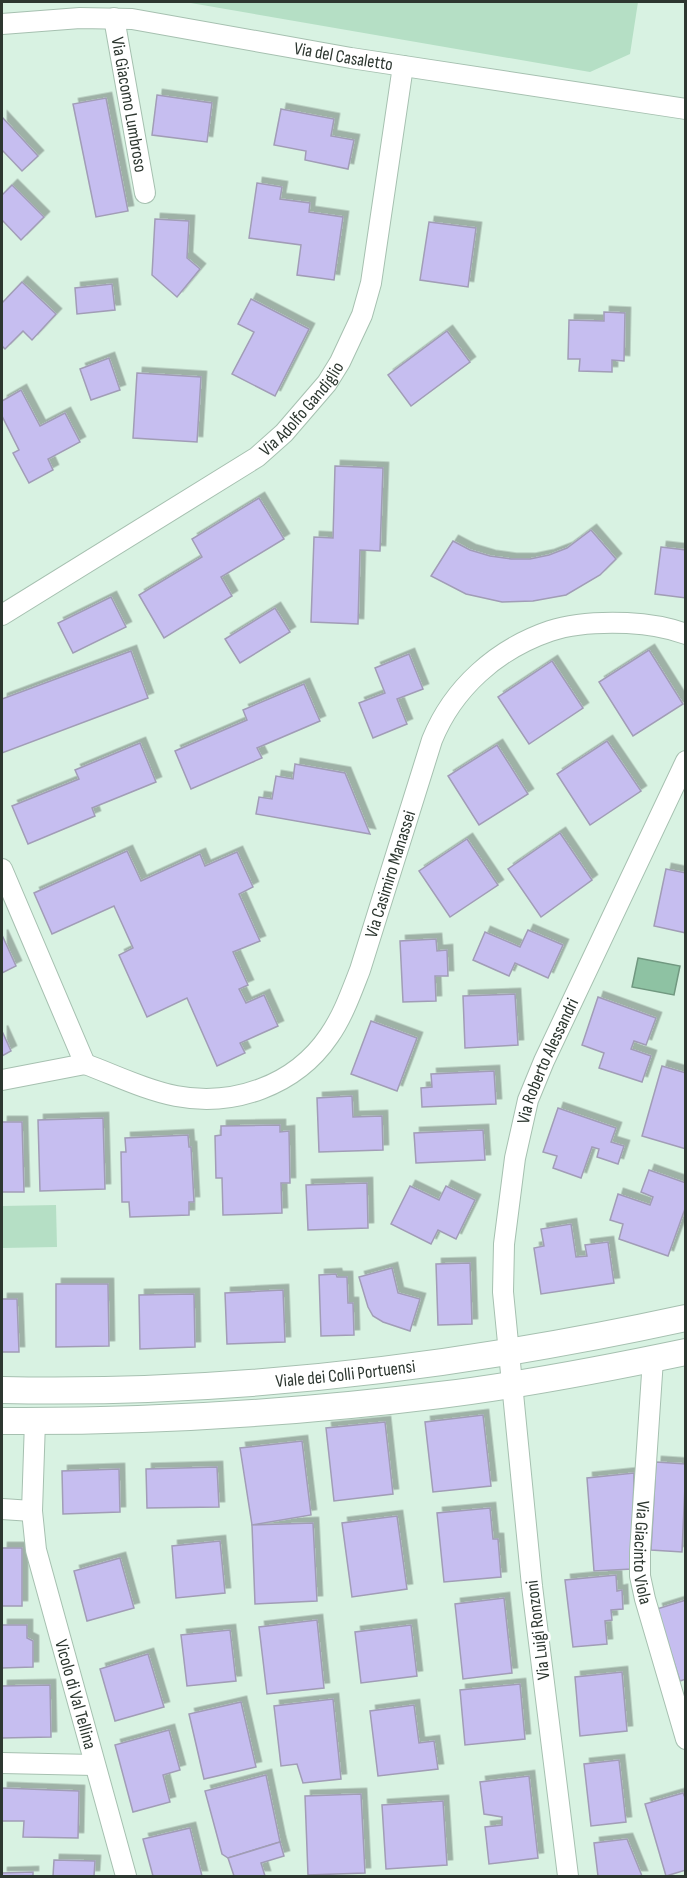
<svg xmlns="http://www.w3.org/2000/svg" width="687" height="1878" font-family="'Sofia Sans Condensed',sans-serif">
<defs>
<filter id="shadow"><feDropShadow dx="5.5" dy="-5.5" stdDeviation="0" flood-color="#0004"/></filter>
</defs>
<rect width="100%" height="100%" fill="#d8f2e2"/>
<g fill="#b5dfc5">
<path d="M185 2H638L630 54 590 72Z"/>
<path d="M56 1205 57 1247 2 1248V1206Z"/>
</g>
<path fill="#8ec2a3" stroke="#719880" stroke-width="1.5" d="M638 958 680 966 674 995 632 987Z"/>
<g fill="#c6bef0" stroke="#a19db6" stroke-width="1.5" filter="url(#shadow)">
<path d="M157 95 212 103 207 142 152 135Z"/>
<path d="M106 98 128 211 96 217 73 104Z"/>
<path d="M281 109 334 119 331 136 354 140 348 169 305 160 306 151 274 145Z"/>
<path d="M2 117 38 156 22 171 2 150Z"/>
<path d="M257 183 282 187 280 199 310 203 309 212 343 217 334 280 297 275 301 245 249 238Z"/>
<path d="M12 185 44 217 21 240 2 220V195Z"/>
<path d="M155 219 189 221 187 258 200 269 177 297 152 275Z"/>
<path d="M429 222 476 228 468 287 420 280Z"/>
<path d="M22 282 56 314 32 340 23 331 5 349 2 346V303Z"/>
<path d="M112 284 115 310 77 314 75 288Z"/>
<path d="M251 299 309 329 275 396 232 374 254 332 238 324Z"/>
<path d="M604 312 625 313 624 361 612 360V372L579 371 580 359H568L569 320 604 321Z"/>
<path d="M447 331 470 362 411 406 388 375Z"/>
<path d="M109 358 120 390 91 400 80 369Z"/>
<path d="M137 373 201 377 197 442 133 438Z"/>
<path d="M21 390 40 426 65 413 80 442 48 459 53 470 29 483 13 453 19 450 2 416V401Z"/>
<path d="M335 466 383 468 380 551 360 550 358 624 311 622 314 537 333 538Z"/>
<path d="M259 498 284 539 221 577 232 596 164 638 139 595 202 557 192 539Z"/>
<path d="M591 530 616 559 600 575 566 595 533 601 502 602 466 594 431 576 453 541 470 550 490 556 511 559H530L549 555 567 548Z"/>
<path d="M661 547 686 550V598L655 594Z"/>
<path d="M111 597 126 627 73 653 58 623Z"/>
<path d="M275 608 290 632 240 663 225 639Z"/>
<path d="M649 650 683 704 633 736 599 682Z"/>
<path d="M131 651 148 698 2 753V699Z"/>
<path d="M409 654 423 689 397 699 407 724 373 738 359 703 385 693 375 668Z"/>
<path d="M552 661 583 708 529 744 498 697Z"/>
<path d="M304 684 320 721 257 748 262 758 191 789 175 751 247 720 243 710Z"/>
<path d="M607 741 641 791 590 825 557 774Z"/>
<path d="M140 743 156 782 92 808 95 816 28 844 12 806 79 779 75 770Z"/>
<path d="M497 745 528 794 479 825 448 776Z"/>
<path d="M295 764 345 773 370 834 256 814 259 797 272 799 276 776 293 779Z"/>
<path d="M560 833 592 880 541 917 508 869Z"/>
<path d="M467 839 498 885 450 917 419 871Z"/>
<path d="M127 851 141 881 200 854 205 866 237 852 253 887 239 894 260 941 233 952 248 985 239 989 246 1003 264 995 278 1026 240 1043 245 1053 217 1066 187 998 147 1017 119 955 133 948 114 906 52 934 34 893Z"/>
<path d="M666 869 686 873V933L654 926Z"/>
<path d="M528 930 563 945 548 978 515 963 509 976 473 960 485 932 520 947Z"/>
<path d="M2 935 16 966 2 973Z"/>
<path d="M436 939 437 951 447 950 448 976H435L436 1001 403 1002 400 941Z"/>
<path d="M515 994 518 1045 465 1048 463 996Z"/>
<path d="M598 997 656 1018 646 1045 634 1041 631 1049 651 1056 642 1082 599 1068 604 1053 582 1045Z"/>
<path d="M371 1021 417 1038 397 1091 351 1074Z"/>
<path d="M2 1031 11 1051 2 1056Z"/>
<path d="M662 1066 686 1073V1149L642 1136Z"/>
<path d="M494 1071 496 1104 422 1107 421 1088 432 1087 431 1074Z"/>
<path d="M352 1096 353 1117 382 1116 383 1150 319 1152 317 1098Z"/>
<path d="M558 1108 616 1128 611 1142 624 1146 618 1164 597 1157 599 1149 592 1147 581 1178 553 1168 557 1156 543 1152Z"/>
<path d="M103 1118 105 1189 40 1191 38 1120Z"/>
<path d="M2 1122H22L24 1192H2Z"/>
<path d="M280 1125V1132L289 1131 290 1183H281L282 1213 223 1215 222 1178H216L215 1136 221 1135V1126Z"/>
<path d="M483 1130 485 1160 416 1163 414 1133Z"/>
<path d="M188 1135 189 1147H191L194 1202H189V1215L130 1217 129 1202H122L121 1152H126L125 1138Z"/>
<path d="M649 1170 686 1183V1206L668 1256 619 1239 623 1224 610 1220 618 1194 650 1205 653 1197 641 1192Z"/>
<path d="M367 1183 368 1228 308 1230 306 1185Z"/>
<path d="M410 1186 439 1200 446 1186 475 1200 456 1239 438 1230 431 1244 391 1224Z"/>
<path d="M571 1224 576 1257 587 1256 585 1245 608 1242 614 1283 541 1294 534 1248 544 1246 541 1229Z"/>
<path d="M470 1263 472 1324 438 1325 436 1264Z"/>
<path d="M392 1268 398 1293 420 1299 410 1331 383 1322 373 1316 368 1307 359 1277Z"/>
<path d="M336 1274 337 1277H347L348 1303H353L354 1335 321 1336 319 1275Z"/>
<path d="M56 1284H108L109 1346 56 1347Z"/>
<path d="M283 1290 285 1342 227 1344 225 1293Z"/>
<path d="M194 1294 195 1347 140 1349 139 1295Z"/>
<path d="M2 1299H17L19 1352H2Z"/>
<path d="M483 1415 491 1486 433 1492 425 1422Z"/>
<path d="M385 1422 393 1494 334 1501 326 1428Z"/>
<path d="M302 1441 311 1515 252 1525 240 1448Z"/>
<path d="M656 1462 686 1464 682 1552 651 1550Z"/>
<path d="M217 1467 219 1507 147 1508 146 1469Z"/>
<path d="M119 1469 120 1512 63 1514 62 1471Z"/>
<path d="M634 1473 632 1569 594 1571 587 1478Z"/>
<path d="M490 1508 493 1539H498L501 1577 444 1582 437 1513Z"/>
<path d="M397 1516 407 1589 352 1597 342 1523Z"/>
<path d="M313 1523 317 1601 255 1604 252 1525Z"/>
<path d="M220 1541 225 1593 176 1598 172 1546Z"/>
<rect x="2" y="1548" width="20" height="58"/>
<path d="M120 1558 134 1608 87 1621 74 1571Z"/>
<path d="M616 1575 617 1591 622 1590 623 1609 611 1610 612 1620 605 1621 607 1644 573 1647 565 1580Z"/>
<path d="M504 1598 512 1673 463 1679 455 1604Z"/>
<path d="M686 1600V1679L680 1681 657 1609Z"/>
<path d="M317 1620 324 1688 267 1694 259 1627Z"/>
<path d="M2 1625H27V1638L33 1641V1667L2 1668Z"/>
<path d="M411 1625 417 1676 361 1683 355 1632Z"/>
<path d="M230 1630 236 1681 187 1686 181 1635Z"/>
<path d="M148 1654 164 1707 115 1721 100 1669Z"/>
<path d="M622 1672 627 1731 580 1736 575 1677Z"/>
<path d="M520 1684 525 1739 465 1745 460 1690Z"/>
<path d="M50 1685 51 1737 2 1738V1686Z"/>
<path d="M333 1699 341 1779 303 1783 297 1764 281 1766 274 1706Z"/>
<path d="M241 1702 256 1767 204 1779 189 1714Z"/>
<path d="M414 1705 419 1743 434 1741 438 1769 378 1776 370 1711Z"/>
<path d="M169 1730 180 1770 163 1775 170 1802 133 1812 115 1745Z"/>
<path d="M619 1760 626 1822 591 1826 584 1764Z"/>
<path d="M266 1775 280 1842 228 1858 222 1854 205 1791Z"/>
<path d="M529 1776 538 1858 489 1864 485 1827 502 1825V1817L484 1814 480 1782Z"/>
<path d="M2 1788 79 1791 78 1838 23 1837 24 1821H2Z"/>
<path d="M683 1793 686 1800V1870L666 1876 645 1804Z"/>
<path d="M361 1794 365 1873 308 1875 305 1796Z"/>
<path d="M443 1801 447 1865 386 1869 382 1805Z"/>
<path d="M190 1828 202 1876H153L143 1839Z"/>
<path d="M627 1839 642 1876H598L594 1843Z"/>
<path d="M280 1842 284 1856 261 1863 265 1876H234L228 1858Z"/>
<path d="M54 1860 95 1861 94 1876H53Z"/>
<path d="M33 1872V1876H2V1873Z"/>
</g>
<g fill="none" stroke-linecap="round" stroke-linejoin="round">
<defs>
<g id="minor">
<path id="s1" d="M114 18 145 193"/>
<path id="s2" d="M2 24 80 18 132 19 351 58 686 109"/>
<path id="s3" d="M2 615 257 457 284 433 327 383 340 362 362 315 371 283 403 66"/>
<path d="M2 869 85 1064"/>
<path id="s4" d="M85 1064C115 1075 145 1090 176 1096 233 1107 295 1086 329 1036 343 1016 351 993 360 970L432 740C453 688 497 649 550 631 574 623 602 622 627 623 647 624 667 627 686 634"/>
<path d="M2 1080 85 1064"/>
<path id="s5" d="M653 1359 640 1552V1576L645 1599 686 1739"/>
<path id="s6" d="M35 1421 32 1511 36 1550 126 1876"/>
<path d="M2 1509 32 1511"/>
<path d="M2 1763 94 1765"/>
<path id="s7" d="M568 1876 532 1586 503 1292 504 1244 515 1158 528 1100 544 1061 686 761"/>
</g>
<g id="major">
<path id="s8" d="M2 1390C231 1395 461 1367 686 1318"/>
<path d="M2 1421C148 1422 295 1413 440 1395 522 1385 605 1369 686 1352"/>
</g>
</defs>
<use href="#minor" stroke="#a6c0b0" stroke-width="22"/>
<use href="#major" stroke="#a6c0b0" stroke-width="28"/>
<use href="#minor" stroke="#fff" stroke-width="20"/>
<use href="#major" stroke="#fff" stroke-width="26"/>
</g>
<g text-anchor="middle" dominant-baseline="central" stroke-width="6" stroke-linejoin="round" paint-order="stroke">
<g font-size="18" fill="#2d3730" stroke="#fff">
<text stroke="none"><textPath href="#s2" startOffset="345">Via del Casaletto</textPath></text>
<text stroke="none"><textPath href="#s1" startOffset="88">Via Giacomo Lumbroso</textPath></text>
<text stroke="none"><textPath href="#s3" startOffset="366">Via Adolfo Gandiglio</textPath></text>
<text stroke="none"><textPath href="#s4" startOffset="444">Via Casimiro Manassei</textPath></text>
<text stroke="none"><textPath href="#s7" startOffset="825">Via Roberto Alessandri</textPath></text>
<text stroke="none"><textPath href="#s8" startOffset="344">Viale dei Colli Portuensi</textPath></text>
<text stroke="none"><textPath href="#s5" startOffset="194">Via Giacinto Viola</textPath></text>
<text transform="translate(538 1630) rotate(-97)">Via Luigi Ronzoni</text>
<text stroke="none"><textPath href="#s6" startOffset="279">Vicolo di Val Tellina</textPath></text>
</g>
</g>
<rect width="687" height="1878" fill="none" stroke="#2d3730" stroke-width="6"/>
</svg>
